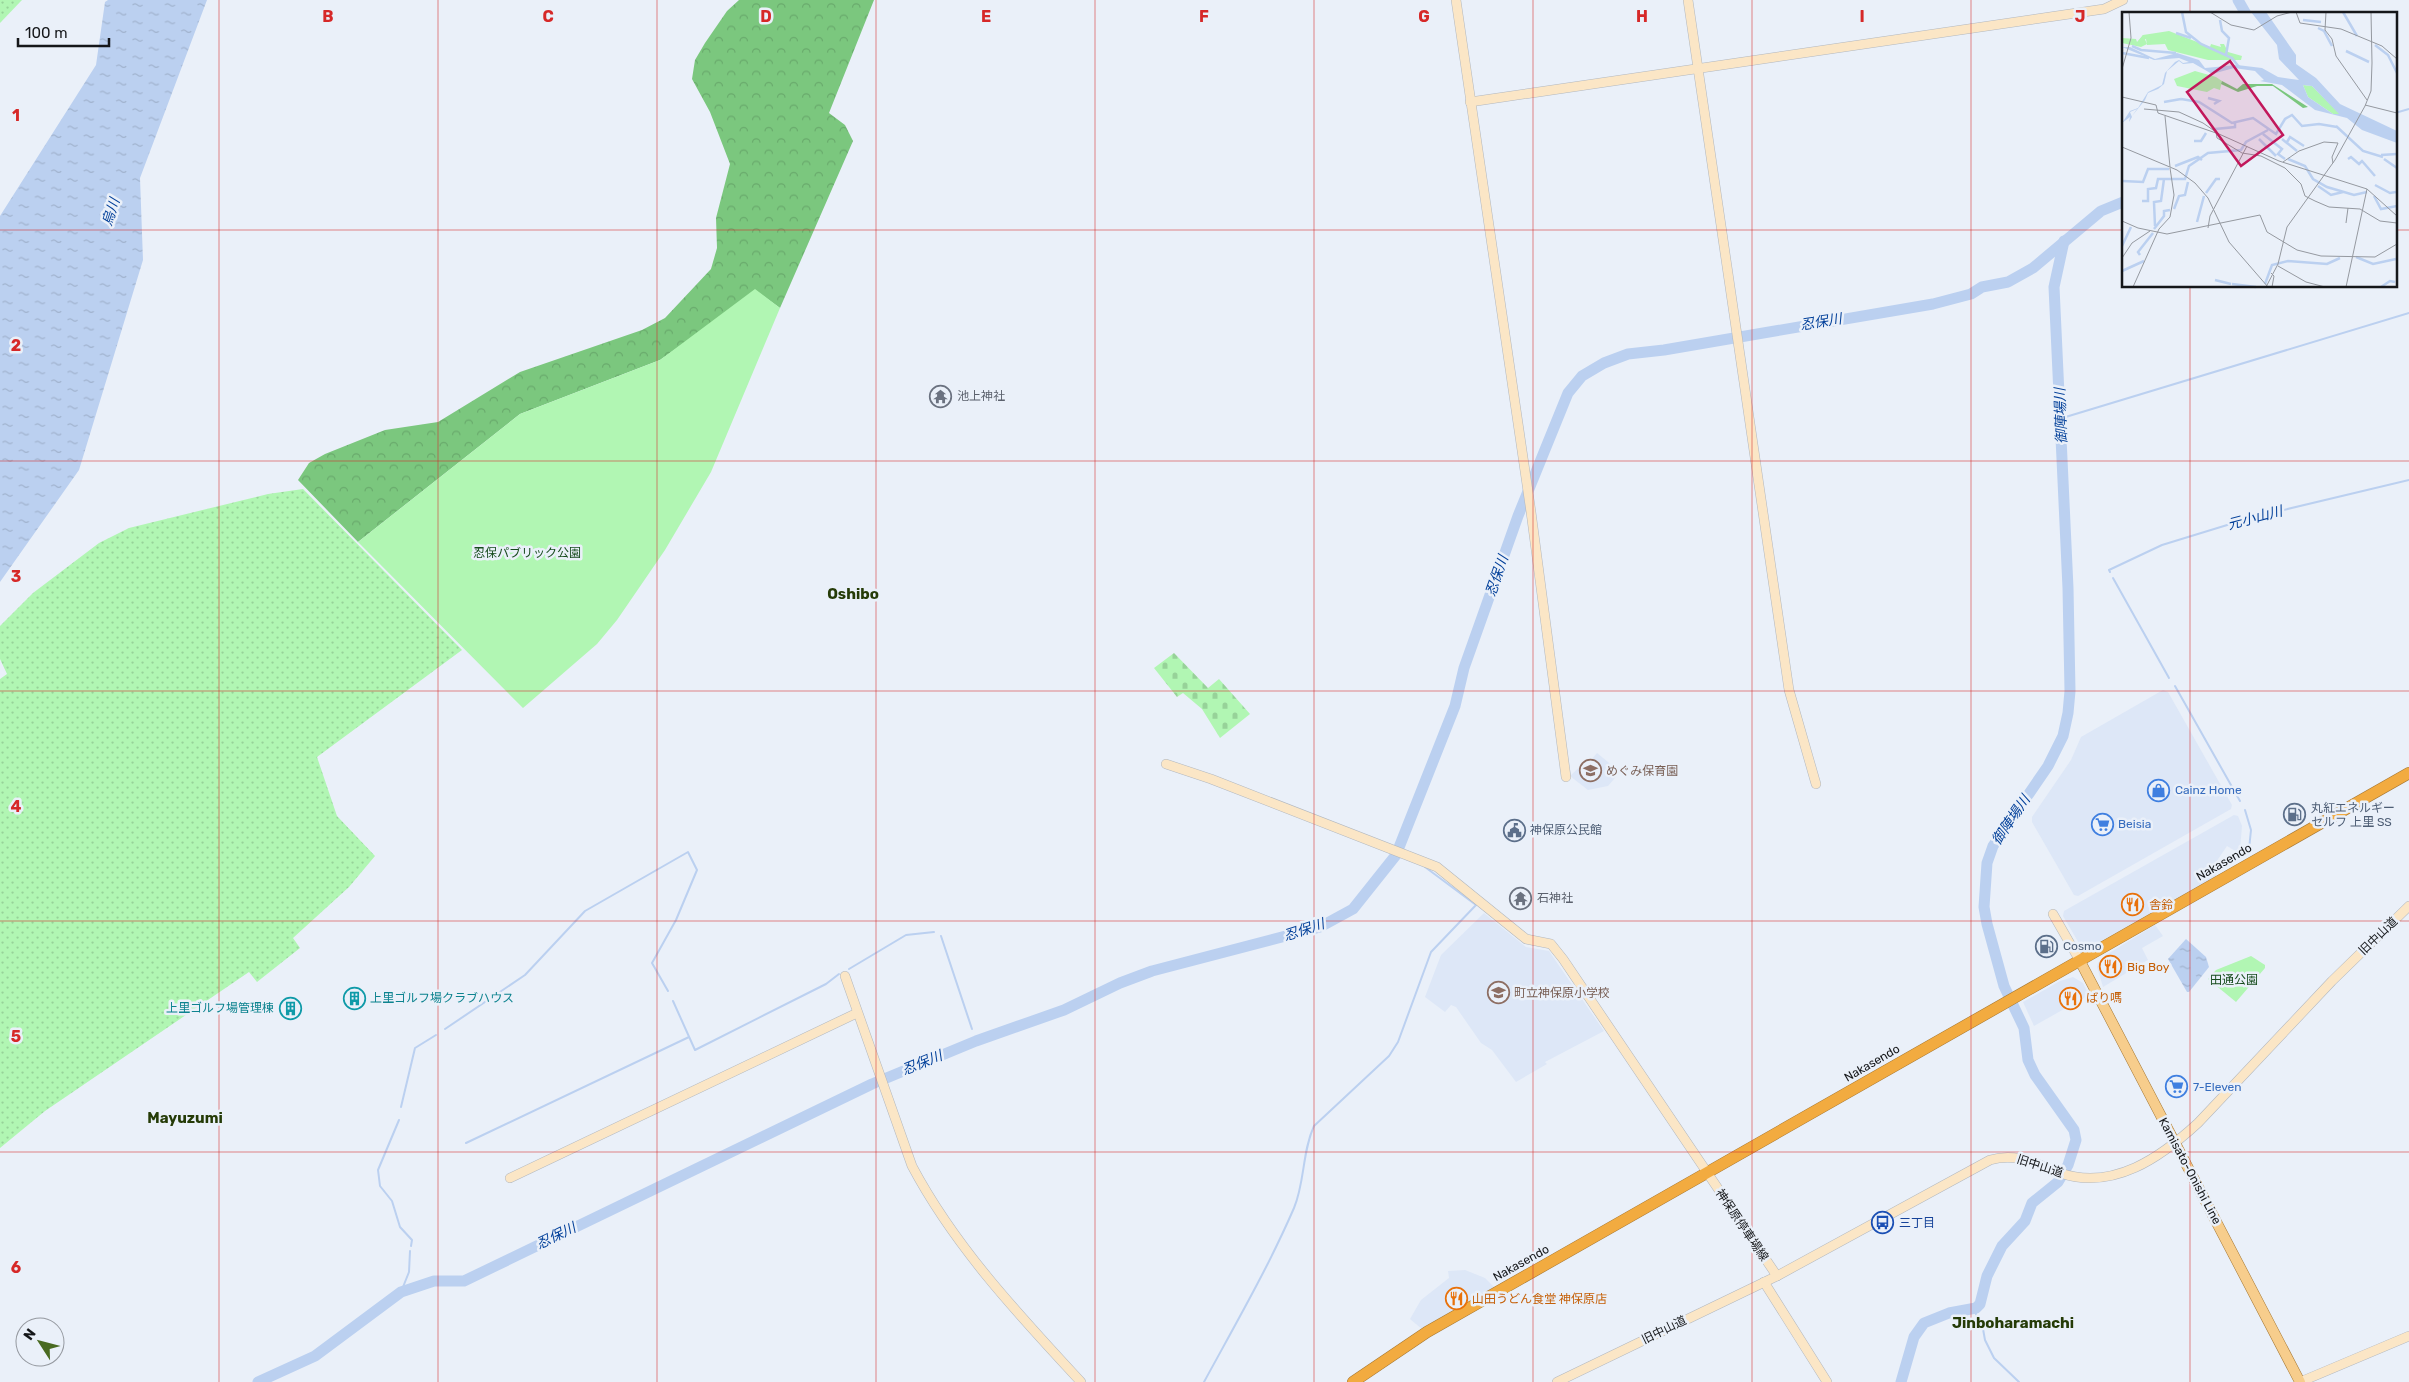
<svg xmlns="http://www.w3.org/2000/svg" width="2409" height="1382" font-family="Rubik,'Noto Sans JP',sans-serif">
<defs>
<pattern id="grass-dots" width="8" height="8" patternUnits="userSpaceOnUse" patternTransform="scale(1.25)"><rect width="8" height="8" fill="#b1f6b3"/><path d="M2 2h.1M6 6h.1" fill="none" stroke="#97d299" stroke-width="1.8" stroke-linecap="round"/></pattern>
<pattern id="forest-crowns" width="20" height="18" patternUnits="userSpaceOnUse" patternTransform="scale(1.25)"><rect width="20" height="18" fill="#7bc77e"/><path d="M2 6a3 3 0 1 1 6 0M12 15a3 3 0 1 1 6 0" fill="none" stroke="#69aa6c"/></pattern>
<pattern id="cemetery-stones" width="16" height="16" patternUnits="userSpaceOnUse" patternTransform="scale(1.25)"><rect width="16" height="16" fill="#b1f6b3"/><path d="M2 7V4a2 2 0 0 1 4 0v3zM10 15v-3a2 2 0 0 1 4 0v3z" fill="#97d299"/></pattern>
<pattern id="water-ripples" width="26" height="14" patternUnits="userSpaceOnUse" patternTransform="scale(1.25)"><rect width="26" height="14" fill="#bbd0f0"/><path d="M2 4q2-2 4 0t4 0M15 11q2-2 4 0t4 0" fill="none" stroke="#a0b2cd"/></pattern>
</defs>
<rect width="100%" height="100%" fill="#eaf0f9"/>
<g fill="#dde7f7">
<path d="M2163 690 2168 692 2232 805 2231 809 2078 896 2074 895 2032 822V817L2071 760 2081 737Z"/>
<path d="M1597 753 1620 772 1608 786 1588 790 1570 776 1584 763 1587 765Z"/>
<path d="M2234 815 2238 816 2242 826 2240 850 2237 852 2227 846 2214 865 2216 877 2092 946 2087 947 2080 945 2063 916 2064 911Z"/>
<path d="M1484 913 1526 947 1549 951 1604 1031 1545 1062 1547 1064 1516 1082 1492 1050 1481 1043 1456 1007 1451 1005 1445 1012 1425 997 1441 955Z"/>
<path d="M2155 925 2163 936 2142 948 2148 960 2103 987 2097 967 2098 963 2106 955Z"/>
<path d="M2073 977 2083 983 2089 995 2034 1026 2023 1002 2060 981Z"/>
<path d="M1465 1270 1485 1278 1495 1288 1422 1329 1410 1319 1421 1300 1449 1278 1448 1271Z"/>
</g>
<g fill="url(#grass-dots)">
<path d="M0 0H22L0 23Z"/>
<path d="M303 489 462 650 317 757 337 816 375 856 349 887 293 938 300 948 257 982 249 972 45 1111 0 1148V679L7 674 0 659V626L33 593 99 543 129 528 268 494Z"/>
</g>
<path fill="url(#forest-crowns)" d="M739 0H874L829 113 845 125 853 141 780 308 755 290V293L660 360 520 414 358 542 298 480 309 463 325 454 385 430 438 422 520 372 642 330 665 318 711 269 717 248 716 218 730 164 710 112 692 79 695 60 705 43 727 11Z"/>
<path fill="url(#cemetery-stones)" d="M1174 653 1208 688 1219 679 1250 714 1220 738 1202 709 1183 693 1177 697 1154 668Z"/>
<g fill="#b1f6b3">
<path d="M755 289 780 308 711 472 665 550 617 620 597 644 523 708 358 542 520 414 660 360Z"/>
<path d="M2251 956 2265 965V968L2236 1002 2208 979 2216 970Z"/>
</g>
<g fill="url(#water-ripples)">
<path d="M108 0H207L140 178 143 260 79 470 0 582V216L96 65 105 2Z"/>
<path d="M2186 939 2206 957 2209 967 2189 992H2187L2168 959Z"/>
</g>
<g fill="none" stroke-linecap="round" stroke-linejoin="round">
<g stroke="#bbd0f0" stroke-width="2">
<path d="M2395 113 2409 109"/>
<path d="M2059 419 2409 313"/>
<path d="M2110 572 2109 570 2162 545 2250 518 2409 480"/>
<path d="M2113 578 2169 678"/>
<path d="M2175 686 2240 801"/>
<path d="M2245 810 2251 830 2249 849"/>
<path d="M941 936 972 1029"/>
<path d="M849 969 906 935 934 932"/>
<path d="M673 1001 695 1050 826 984 839 974"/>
<path d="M445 1029 525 975 585 911 688 852 697 870 676 920 652 963 668 991"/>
<path d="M975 1039 976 1041"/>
<path d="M401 1107 415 1048 436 1035"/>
<path d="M399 1120 378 1170 380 1186 392 1201 400 1227 412 1240 411 1246"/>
<path d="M466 1143 689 1037"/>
<path d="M401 1292 409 1272 410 1251"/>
<path d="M1976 1308V1316L1983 1329 1985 1340 1994 1358 2019 1382"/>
<path d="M1204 1382C1235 1325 1268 1268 1294 1208 1305 1182 1302 1152 1314 1126L1389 1056 1398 1042 1431 952 1476 905 1425 867"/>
</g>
<g stroke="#bbd0f0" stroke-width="11">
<path d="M2238 0 2246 14"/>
<path d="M258 1382 315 1356 401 1292 434 1281H464L872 1084 976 1041 1064 1010 1120 983 1152 971 1320 927 1353 909 1396 855 1455 706 1464 668 1518 516 1568 393 1582 376 1604 363 1628 354 1664 350 1933 304 1971 294 1982 287 2008 282 2033 268 2101 211 2123 202"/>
<path d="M1901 1382 1914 1337 1924 1323 1949 1313 1976 1308 1980 1304 1987 1276 2002 1246 2025 1221 2032 1203 2058 1182 2068 1165 2076 1140 2074 1130 2035 1075 2028 1060 2024 1028 2004 986 1987 924 1984 907 1987 863 1993 846 2048 766 2063 736 2068 713 2070 691 2068 588 2054 287 2064 241"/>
</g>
<defs>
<g id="secondary">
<path d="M1456 0 1531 512 1566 777"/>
<path d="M1688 0 1789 690 1816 784"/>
<path d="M1470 102 2104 9 2123 0"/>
<path d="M1166 764 1211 779 1437 867 1526 939 1551 944 1563 959 1777 1276"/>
<path d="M2053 914 2080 961"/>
<path d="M845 976 912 1166C955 1247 1019 1315 1081 1382"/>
<path d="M510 1178 857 1013"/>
<path d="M1764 1282 1827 1382"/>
<path d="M1557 1382 1777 1276 1990 1160C2017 1152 2036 1164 2060 1173 2114 1191 2161 1157 2198 1123L2332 981 2409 906"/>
<path d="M2300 1382 2409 1336"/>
</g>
<path id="primary" d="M2080 961 2300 1382"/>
<path id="highway" d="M1353 1382 1427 1332 2409 773"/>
</defs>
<use href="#secondary" stroke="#b1b7bf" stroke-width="10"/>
<use href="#primary" stroke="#a57733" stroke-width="11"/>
<use href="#highway" stroke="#a57733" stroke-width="12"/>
<use href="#secondary" stroke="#fbe6c6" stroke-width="9"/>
<use href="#primary" stroke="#f7cd8c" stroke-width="10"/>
<use href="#highway" stroke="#f2ab40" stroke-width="11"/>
</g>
<path fill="none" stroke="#d62828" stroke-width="1" stroke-opacity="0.55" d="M219 0V1382M438 0V1382M657 0V1382M876 0V1382M1095 0V1382M1314 0V1382M1533 0V1382M1752 0V1382M1971 0V1382M2190 0V14M0 230H2123M2395 230H2409M2190 286V1382M0 461H2409M0 691H2409M0 921H2409M0 1152H2409"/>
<defs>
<symbol id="temple-ring" viewBox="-11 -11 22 22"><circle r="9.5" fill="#eaf0f9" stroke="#6b7280" stroke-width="1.5"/><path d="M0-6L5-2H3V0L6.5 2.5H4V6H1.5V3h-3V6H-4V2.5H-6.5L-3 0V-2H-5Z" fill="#6b7280"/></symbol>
<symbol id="school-ring" viewBox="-11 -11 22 22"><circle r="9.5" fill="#eaf0f9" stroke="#8d6e63" stroke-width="1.5"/><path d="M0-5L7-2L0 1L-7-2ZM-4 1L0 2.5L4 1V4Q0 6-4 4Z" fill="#8d6e63"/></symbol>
<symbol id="shop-ring" viewBox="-11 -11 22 22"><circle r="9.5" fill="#eaf0f9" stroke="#3f7fe0" stroke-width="1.5"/><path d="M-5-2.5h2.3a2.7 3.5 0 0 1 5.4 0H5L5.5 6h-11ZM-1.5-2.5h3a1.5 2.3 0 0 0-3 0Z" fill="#3f7fe0"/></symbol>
<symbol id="fuel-ring" viewBox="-11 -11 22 22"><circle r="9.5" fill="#eaf0f9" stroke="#5c6f8a" stroke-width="1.5"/><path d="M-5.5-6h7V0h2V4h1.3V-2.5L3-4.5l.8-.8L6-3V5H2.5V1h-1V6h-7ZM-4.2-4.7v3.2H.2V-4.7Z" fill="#5c6f8a"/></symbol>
<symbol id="supermarket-ring" viewBox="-11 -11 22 22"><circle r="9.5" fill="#eaf0f9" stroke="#3f7fe0" stroke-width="1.5"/><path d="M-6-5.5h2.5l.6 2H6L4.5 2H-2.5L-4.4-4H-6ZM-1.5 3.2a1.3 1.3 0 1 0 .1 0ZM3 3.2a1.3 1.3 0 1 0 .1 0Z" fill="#3f7fe0"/></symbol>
<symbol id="civic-ring" viewBox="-11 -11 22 22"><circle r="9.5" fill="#eaf0f9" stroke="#5c6f8a" stroke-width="1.5"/><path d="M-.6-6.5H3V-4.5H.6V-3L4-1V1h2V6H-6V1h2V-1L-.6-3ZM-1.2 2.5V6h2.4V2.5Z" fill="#5c6f8a"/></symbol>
<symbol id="restaurant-ring" viewBox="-11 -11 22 22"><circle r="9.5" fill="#eaf0f9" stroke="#e8710a" stroke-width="1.5"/><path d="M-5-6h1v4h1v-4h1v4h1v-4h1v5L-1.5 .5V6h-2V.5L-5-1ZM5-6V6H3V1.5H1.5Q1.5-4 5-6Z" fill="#e8710a"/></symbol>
<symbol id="building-ring" viewBox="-11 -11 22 22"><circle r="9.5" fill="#eaf0f9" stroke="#0f9aa8" stroke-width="1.5"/><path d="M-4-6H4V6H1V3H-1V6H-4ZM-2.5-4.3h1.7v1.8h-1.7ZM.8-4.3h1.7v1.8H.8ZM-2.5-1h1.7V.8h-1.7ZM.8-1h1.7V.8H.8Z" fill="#0f9aa8"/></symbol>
<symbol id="bus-ring" viewBox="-11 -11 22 22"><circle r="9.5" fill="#eaf0f9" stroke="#1a4fb4" stroke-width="1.5"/><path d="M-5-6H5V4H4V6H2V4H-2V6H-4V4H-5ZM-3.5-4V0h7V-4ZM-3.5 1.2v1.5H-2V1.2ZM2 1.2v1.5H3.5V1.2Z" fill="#1a4fb4"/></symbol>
</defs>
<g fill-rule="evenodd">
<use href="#temple-ring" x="928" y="384" width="25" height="25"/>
<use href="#school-ring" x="1578" y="758" width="25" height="25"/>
<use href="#shop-ring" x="2146" y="778" width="25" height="25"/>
<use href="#fuel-ring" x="2282" y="802" width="25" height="25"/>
<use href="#supermarket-ring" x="2090" y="812" width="25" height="25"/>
<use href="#civic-ring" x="1502" y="818" width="25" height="25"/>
<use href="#temple-ring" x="1508" y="886" width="25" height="25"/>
<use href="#restaurant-ring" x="2120" y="892" width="25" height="25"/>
<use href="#fuel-ring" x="2034" y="934" width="25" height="25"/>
<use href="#restaurant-ring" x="2098" y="954" width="25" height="25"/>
<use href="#school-ring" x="1486" y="980" width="25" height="25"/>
<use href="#building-ring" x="342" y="986" width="25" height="25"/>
<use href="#restaurant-ring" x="2058" y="986" width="25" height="25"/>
<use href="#building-ring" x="278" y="996" width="25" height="25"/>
<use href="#supermarket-ring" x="2164" y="1074" width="25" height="25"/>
<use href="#bus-ring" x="1870" y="1210" width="25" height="25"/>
<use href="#restaurant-ring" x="1444" y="1286" width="25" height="25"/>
</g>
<g text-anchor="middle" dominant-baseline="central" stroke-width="5" stroke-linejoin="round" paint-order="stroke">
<g font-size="12" fill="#5b616d" stroke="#eaf0f9" text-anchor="start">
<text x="957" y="396">池上神社</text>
<text x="1537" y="898">石神社</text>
</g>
<g font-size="12" fill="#164b1c" stroke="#eaf0f9">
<text x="527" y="553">忍保パブリック公園</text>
<text x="2234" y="980">田通公園</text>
</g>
<g font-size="12" fill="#785e54" stroke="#eaf0f9" text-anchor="start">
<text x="1606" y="771">めぐみ保育園</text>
<text x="1514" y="993">町立神保原小学校</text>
</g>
<g font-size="12" fill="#366cbe" stroke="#eaf0f9" text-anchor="start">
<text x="2175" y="790">Cainz Home</text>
<text x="2118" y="824">Beisia</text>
<text x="2193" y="1087">7-Eleven</text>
</g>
<g font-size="12" fill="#4e5e75" stroke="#eaf0f9" text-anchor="start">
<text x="2311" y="808">丸紅エネルギー<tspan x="2311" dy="14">セルフ 上里 SS</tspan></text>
<text x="1530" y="830">神保原公民館</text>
<text x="2063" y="946">Cosmo</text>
</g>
<g font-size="12" fill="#15171a" stroke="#eaf0f9">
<text transform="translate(2224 862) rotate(-30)">Nakasendo</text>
<text transform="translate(2378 936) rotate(-44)">旧中山道</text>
<text transform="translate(1872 1063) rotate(-30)">Nakasendo</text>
<text transform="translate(2040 1166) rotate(18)">旧中山道</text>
<text transform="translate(2190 1171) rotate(62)">Kamisato-Onishi Line</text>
<text transform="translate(1742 1225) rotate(56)">神保原停車場線</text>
<text transform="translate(1521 1263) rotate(-29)">Nakasendo</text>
<text transform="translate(1664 1330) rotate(-26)">旧中山道</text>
</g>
<g font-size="12" fill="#c56008" stroke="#eaf0f9" text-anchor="start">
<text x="2149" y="905">舎鈴</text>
<text x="2127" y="967">Big Boy</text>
<text x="2086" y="998">ばり嗎</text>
<text x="1472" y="1299">山田うどん食堂 神保原店</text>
</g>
<g font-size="12" fill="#0d838f" stroke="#eaf0f9" text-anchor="start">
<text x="370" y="998">上里ゴルフ場クラブハウス</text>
<text x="274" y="1008" text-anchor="end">上里ゴルフ場管理棟</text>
</g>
<g font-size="12" fill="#164399" stroke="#eaf0f9" text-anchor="start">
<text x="1899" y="1223">三丁目</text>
</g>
<g font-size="14" font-style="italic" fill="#03409a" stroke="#eaf0f9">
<text transform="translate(111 212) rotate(-72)">烏川</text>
<text transform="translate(1821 322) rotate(-9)">忍保川</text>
<text transform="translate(2061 416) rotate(-92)">御陣場川</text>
<text transform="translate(2255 518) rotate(-15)">元小山川</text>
<text transform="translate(1497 576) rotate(-71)">忍保川</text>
<text transform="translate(2011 820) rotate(-56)">御陣場川</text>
<text transform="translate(1304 930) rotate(-18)">忍保川</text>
<text transform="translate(922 1063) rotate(-22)">忍保川</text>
<text transform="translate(556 1236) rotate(-26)">忍保川</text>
</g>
<g font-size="15" font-weight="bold" fill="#253b07" stroke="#eaf0f9">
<text x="853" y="594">Oshibo</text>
<text x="185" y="1118">Mayuzumi</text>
<text x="2013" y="1323">Jinboharamachi</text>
</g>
</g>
<g transform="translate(2122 12)">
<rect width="275" height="275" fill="#eaf0f9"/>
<path d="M47 19 88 35 89 32 99 35 98 32H102L106 40 120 44 119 48H86L46 38 43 32 25 33 24 27 16 30 21 23ZM73 59 94 65 100 69 98 78 92 76 85 80 55 74 52 67ZM181 73 190 74 218 102H211L186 85Z" fill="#b1f6b3"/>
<path d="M100 69 115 77 121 72H150L186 95 181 96 151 74H135L116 80 99 72Z" fill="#7bc77e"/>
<path d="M21 23 25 32 19 35 0 31V26L14 27 15 30Z" fill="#b1f6b3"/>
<path d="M129 0H144L174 43V52L194 66 218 92 275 119V131L240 118 225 106 193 98 160 73 138 69 142 68 133 59 112 56 90 62 71 51 61 52 57 49 45 59 42 72 36 77 26 81 23 88 10 104 15 97 8 100 10 105 7 110 8 105 0 111 8 99 16 96 26 80 40 73 43 61 53 50 57 48 61 51 67 50 57 46 32 48 0 35H8L33 47 55 41 77 48 83 56 115 53 140 56 156 65 177 68 157 47 155 33ZM181 73 190 74 217 102H211L186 85Z" fill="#bbd0f0" fill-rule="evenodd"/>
<path fill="none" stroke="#bbd0f0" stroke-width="2.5" d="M60 0 64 20 79 32 110 46 117 55M221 0 235 24M98 8 100 19 107 26 104 43M181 8 199 10M196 16 202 19 210 34M54 21 69 26M253 33 266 43 275 61M10 34 19 38 54 41M224 39 247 50M0 41 27 46M86 86 97 89 92 92M59 87 77 90 110 111 131 106 154 122 163 107 170 103 180 114 197 112 215 115M42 90 59 87M214 114 241 139 261 145M93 117 113 115V111M141 122 160 137 156 142 163 147M137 127 154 144M160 127 175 139M72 129H79L84 121M165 130 168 125 182 134M259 143 275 142M166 147 183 154 191 167 205 175 232 183 245 180M226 147 229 145 237 152 240 149 253 164M262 147 275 156M53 154 76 145 80 148M0 169 21 170 26 157H47M253 173 268 181 274 180M196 174 209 183 221 180M84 181 94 167H98M252 184 259 197 275 194M20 189H26V177L34 176 36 167H63L67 154 86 141 119 138 124 130 146 118M52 197 57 184 63 183 66 170M75 210 82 184M33 214 32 190 39 189 42 167M32 217 42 204V199L48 198M0 234 9 215M18 243 16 240 31 221M234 245 251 252 274 247M0 259 22 249M93 268 109 272M110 272 134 275M143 272 150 253 166 249 205 252 218 246M259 275 268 269 273 270"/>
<path fill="none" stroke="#9599a0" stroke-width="1" d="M88 0 109 13 132 18 155 4 170 0M174 0 178 11 219 17 260 34 275 47M204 0 203 18 210 27 214 44 245 88M0 57 9 26 7 0M0 85 34 93 36 101 97 122 157 149 245 177 275 204M243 93 275 101M22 97 57 100 81 111 94 120 95 126 120 141 139 144 163 156 179 172 183 184 193 189 207 195 238 197 258 209 275 211M43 104 48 155M0 135 55 158 73 171 86 186 107 230 146 275M161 150 177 139 202 130 216 131 210 145 211 151M0 209 16 216 45 222 138 203 145 220 175 238 199 244 253 245 275 232M224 211 226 196M86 216 88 204 125 134M0 246 10 231 28 219M156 254 184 270 203 275M149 261 152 264 150 275M11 275 37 217 48 205 52 183 48 156M144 275 156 252 165 215 213 148 243 94 249 79 250 51 249 0M224 275 245 177"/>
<path fill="#c2185b" fill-opacity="0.15" stroke="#c2185b" stroke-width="2.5" d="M108 49 161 123 119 154 65 80Z"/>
<rect width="275" height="275" fill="none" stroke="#15171a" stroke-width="2.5"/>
</g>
<g font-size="16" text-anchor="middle" font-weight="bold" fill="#d62828" stroke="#eaf0f9" stroke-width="5" stroke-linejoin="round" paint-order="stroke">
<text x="328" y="22">B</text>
<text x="548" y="22">C</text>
<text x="766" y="22">D</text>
<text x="986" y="22">E</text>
<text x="1204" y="22">F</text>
<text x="1424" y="22">G</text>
<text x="1642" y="22">H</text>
<text x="1862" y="22">I</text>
<text x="2080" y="22">J</text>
<text x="16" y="121">1</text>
<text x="16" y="351">2</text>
<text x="16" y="582">3</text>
<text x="16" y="812">4</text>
<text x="16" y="1042">5</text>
<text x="16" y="1273">6</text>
</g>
<g transform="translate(40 1342) rotate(306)"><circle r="24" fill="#eaf0f9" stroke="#9599a0"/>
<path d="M0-4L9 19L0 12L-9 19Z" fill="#496a21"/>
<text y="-8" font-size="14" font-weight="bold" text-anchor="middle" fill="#15171a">N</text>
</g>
<path d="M18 38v8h91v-8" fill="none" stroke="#15171a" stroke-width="2.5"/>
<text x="25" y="38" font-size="15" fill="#15171a" stroke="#eaf0f9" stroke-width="4" paint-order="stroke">100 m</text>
</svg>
